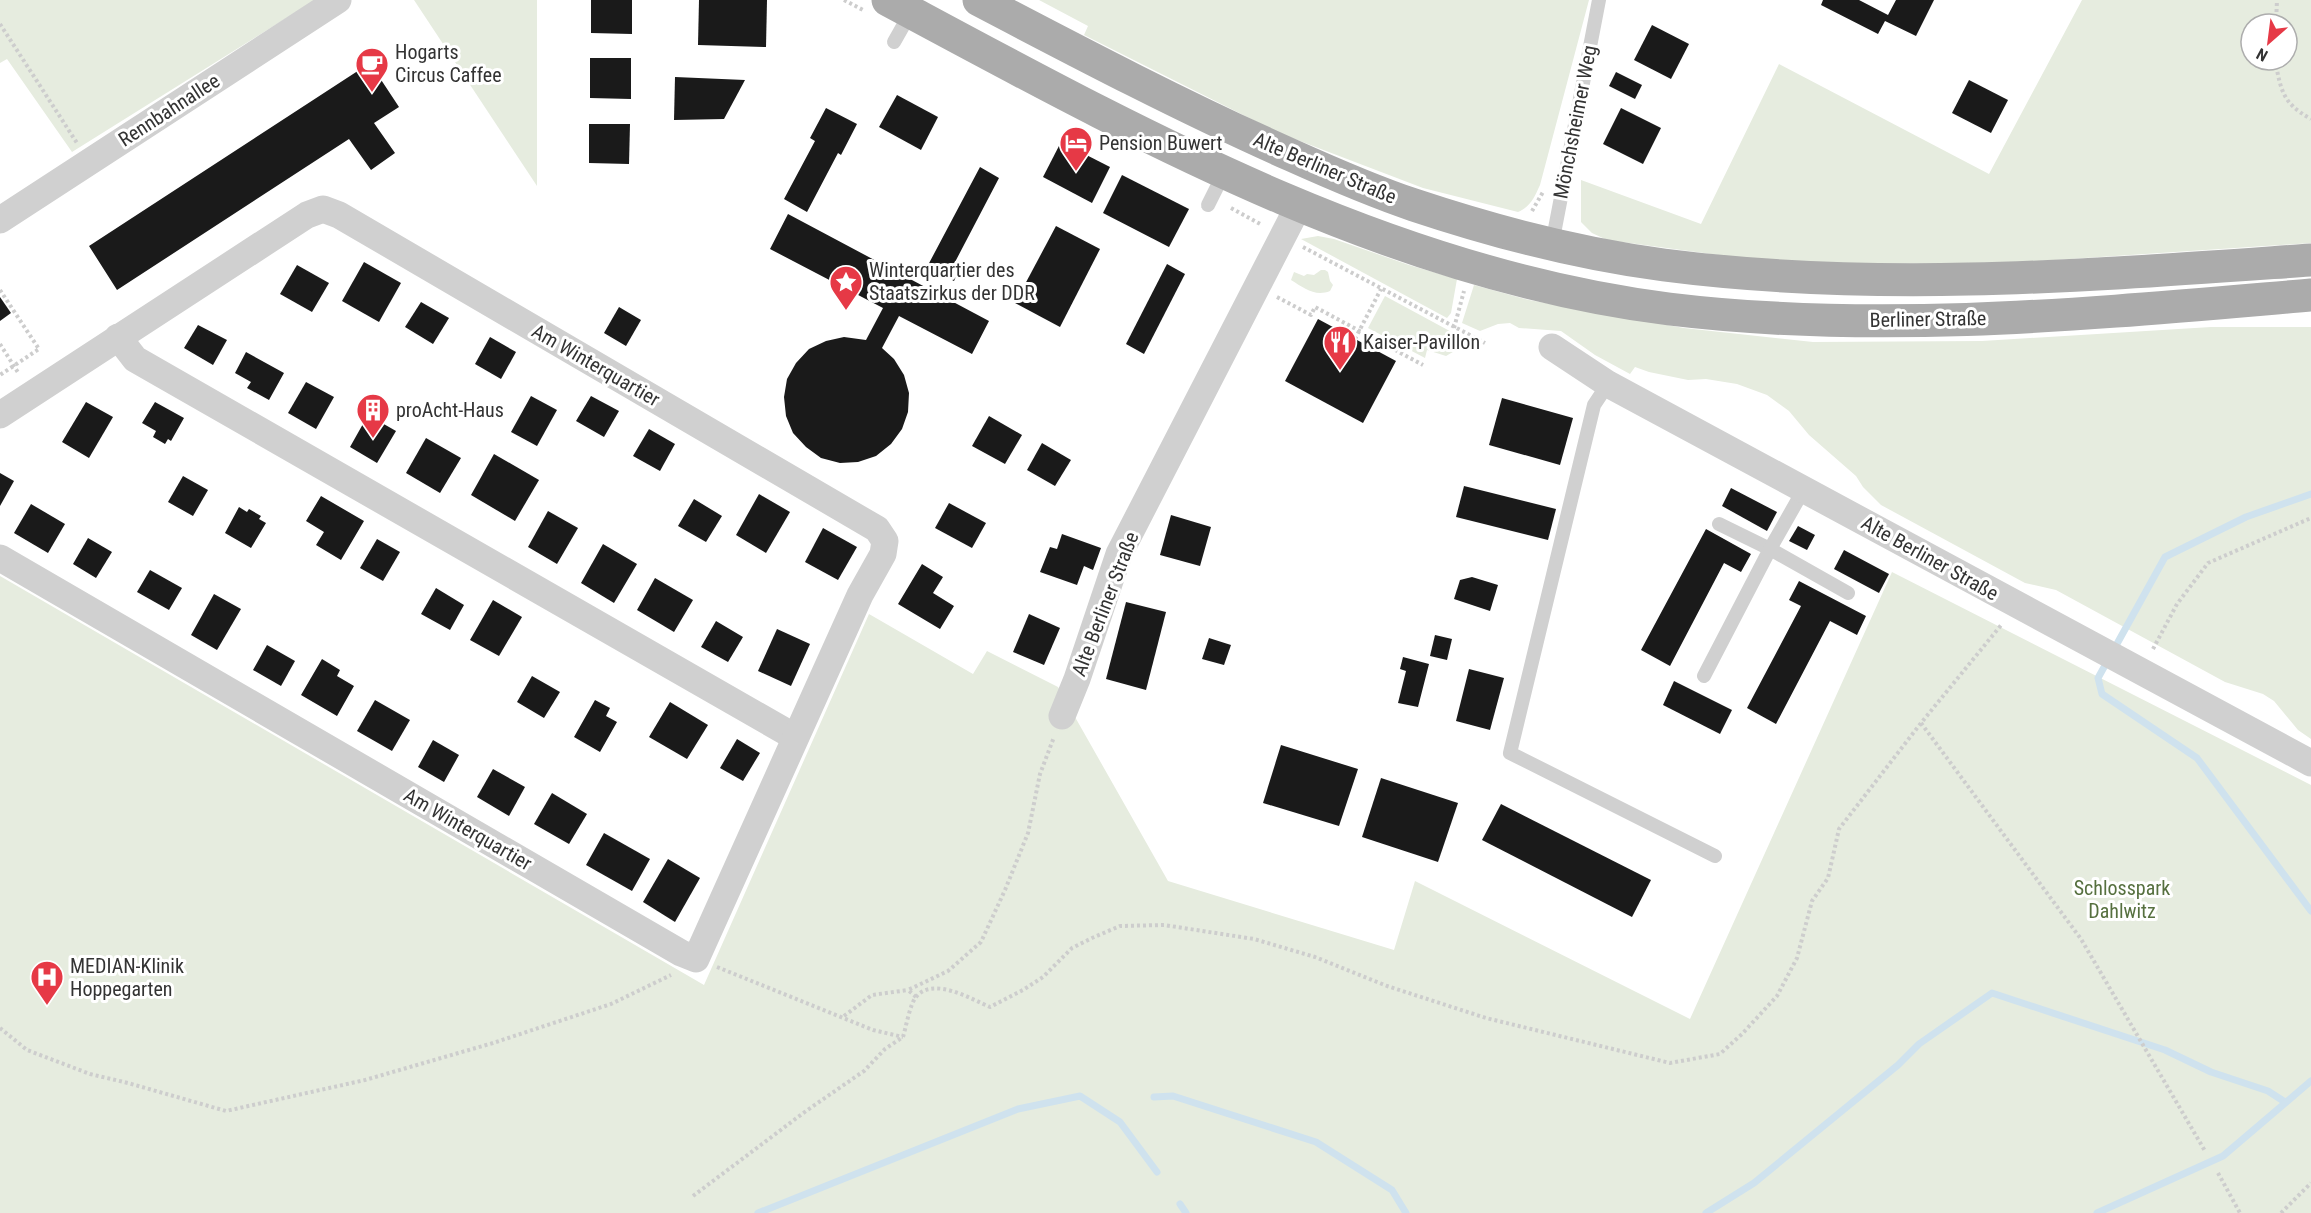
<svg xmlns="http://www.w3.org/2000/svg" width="2311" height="1213" font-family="'Roboto Condensed',sans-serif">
<rect width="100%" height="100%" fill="#fff"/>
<g fill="#e6ecdf" fill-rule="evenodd">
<path d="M0 0H315L72 152 7 59 0 63Z"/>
<path d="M414 0H537V186Z"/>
<path d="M1039 0H1589L1540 185C1534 198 1531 206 1518 212L1423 188 1279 133 1084 35 1088 26Z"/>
<path d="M2082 0H2311V243L1994 264 1778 263 1607 240 1592 233 1581 222V180L1701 224 1779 64 1989 174ZM2251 24H2287V60H2251Z"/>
<path d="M1318 236 1334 239 1409 265 1457 279 1451 313 1447 318 1301 239Z"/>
<path d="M1321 270H1325L1328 272 1330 281 1333 285 1330 291C1315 297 1304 288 1291 280L1294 272 1304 276 1307 274 1314 275Z"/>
<path d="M1474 285 1529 300 1684 328 1813 342 1982 341 2211 327H2311V739L2298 730 2274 701 2263 694 2225 682 2056 590 2025 583 1881 505 1863 487 1856 476 1809 435 1789 411 1767 395 1737 384 1706 379 1688 380 1649 372 1635 367 1630 374 1595 355 1561 331 1519 328 1510 323 1498 324 1480 331 1462 323Z"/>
<path d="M1385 296 1470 342 1446 356 1427 350 1425 358 1368 328Z"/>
<path d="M1892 572 2311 785V1213H0V576L704 985 869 614 973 674 987 651 1058 687 1168 881 1394 950 1415 881 1690 1019Z"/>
</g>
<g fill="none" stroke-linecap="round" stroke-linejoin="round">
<g stroke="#cfe2ee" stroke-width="7">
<path d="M2113 651 2165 557 2246 517 2311 494"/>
<path d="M2108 660 2098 678 2102 694 2197 758 2311 911"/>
<path d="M1154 1097 1173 1096 1316 1142 1392 1190 1406 1213"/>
<path d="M1180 1204 1186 1213"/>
<path d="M758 1213 1018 1109 1080 1096 1120 1122 1157 1172"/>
<path d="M1706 1213 1754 1183 1898 1065 1919 1044 1992 993 2165 1050 2211 1072 2268 1091 2285 1102"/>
<path d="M2097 1213 2223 1156 2311 1081"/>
</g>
</g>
<g fill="#1a1a1a">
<path d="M591 0H632V34L591 33Z"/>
<path d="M699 0H767L766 47 698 45Z"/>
<path d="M1823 0H1859L1888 15 1896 0H1934L1916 36 1885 21 1878 34 1821 5Z"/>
<path d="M1652 25 1689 44 1671 79 1634 60Z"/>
<path d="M590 58H631V99L590 98Z"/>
<path d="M370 63 399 107 374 123 395 153 371 170 349 139 117 290 89 246Z"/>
<path d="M1616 72 1642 85 1635 99 1609 86Z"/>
<path d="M675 77 745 80 724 119 674 120Z"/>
<path d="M1969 80 2008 100 1991 133 1952 113Z"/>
<path d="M897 95 938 117 921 150 879 127Z"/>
<path d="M826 108 857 124 841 155 838 153 807 212 784 199 815 141 810 138Z"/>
<path d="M1621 108 1661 128 1643 164 1603 144Z"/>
<path d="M589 124H630L629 164 589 163Z"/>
<path d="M1061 142 1110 167 1092 203 1043 177Z"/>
<path d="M980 167 999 178 954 264 960 268 954 281 927 267Z"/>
<path d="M1122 175 1189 209 1169 247 1103 213Z"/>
<path d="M788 214 989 321 972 354 899 316 882 348 894 359 904 375 909 393 908 412 902 429 891 444 876 456 858 462 840 463 821 458 806 447 793 433 786 416 784 397 787 379 796 363 809 349 826 341 844 337 866 340 883 308 770 249Z"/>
<path d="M1056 226 1100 249 1060 327 1015 303Z"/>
<path d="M364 262 401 283 379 322 342 301Z"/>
<path d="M1167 264 1185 274 1144 354 1126 344Z"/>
<path d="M297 265 329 283 312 312 280 294Z"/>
<path d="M0 297 11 313 0 321Z"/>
<path d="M421 302 449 318 433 344 405 327Z"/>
<path d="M619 307 641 320 626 346 604 333Z"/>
<path d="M1318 319 1396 361 1363 423 1285 381Z"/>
<path d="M198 325 227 340 213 365 184 348Z"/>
<path d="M490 337 516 352 501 379 475 364Z"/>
<path d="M246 352 284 373 269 400 247 388 251 382 235 373Z"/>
<path d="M306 382 334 397 316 429 288 413Z"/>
<path d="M531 396 557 410 537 446 511 432Z"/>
<path d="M591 396 619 411 604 437 576 421Z"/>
<path d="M1502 398 1573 418 1560 465 1489 445Z"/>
<path d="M86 402 113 417 89 458 62 442Z"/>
<path d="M155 402 184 418 171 441 168 439 165 444 153 437 156 431 142 423Z"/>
<path d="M368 415 396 431 377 463 350 447Z"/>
<path d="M989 416 1022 435 1005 464 972 446Z"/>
<path d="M649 429 675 444 660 471 633 456Z"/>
<path d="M426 438 461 458 440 493 406 473Z"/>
<path d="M1042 443 1071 460 1055 486 1027 470Z"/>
<path d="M494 454 539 480 515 521 471 495Z"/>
<path d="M0 473 14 481 0 506Z"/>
<path d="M183 476 208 490 193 516 168 502Z"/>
<path d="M1464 486 1556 509 1548 540 1456 517Z"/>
<path d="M1731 488 1777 512 1767 531 1722 506Z"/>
<path d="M759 494 790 512 766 553 736 535Z"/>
<path d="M321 496 364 521 341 560 316 545 324 532 306 521Z"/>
<path d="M694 499 722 516 706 542 678 526Z"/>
<path d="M949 503 986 523 972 548 935 528Z"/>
<path d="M31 504 65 524 48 553 14 533Z"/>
<path d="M239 507 247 512 249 509 261 516 259 519 266 523 251 548 225 533Z"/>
<path d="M548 511 578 528 557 564 528 547Z"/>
<path d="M1171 515 1211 527 1200 566 1160 555Z"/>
<path d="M1798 526 1815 535 1807 550 1789 541Z"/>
<path d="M823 528 857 547 838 580 805 562Z"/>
<path d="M1706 529 1751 554 1741 572 1724 563 1670 666 1641 650Z"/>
<path d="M1062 534 1101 548 1093 570 1084 566 1077 585 1040 572 1050 547 1057 549Z"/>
<path d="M88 538 112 552 96 578 73 564Z"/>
<path d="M377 539 400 552 383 581 360 568Z"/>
<path d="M603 544 637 564 614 603 581 583Z"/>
<path d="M1844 550 1889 574 1879 593 1834 569Z"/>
<path d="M922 564 943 577 933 593 954 606 940 629 898 604Z"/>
<path d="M150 570 182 588 169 610 137 592Z"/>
<path d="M1472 577 1498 585 1490 611 1454 599 1460 580Z"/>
<path d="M655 578 693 600 674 632 637 610Z"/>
<path d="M1799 581 1866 616 1857 635 1830 621 1776 724 1747 708 1801 606 1789 600Z"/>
<path d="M436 588 464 605 450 630 421 614Z"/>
<path d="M214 594 241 609 217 650 191 635Z"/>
<path d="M493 600 522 617 499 656 470 640Z"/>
<path d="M1126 602 1166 612 1146 690 1106 679Z"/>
<path d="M1029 614 1060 628 1044 665 1013 652Z"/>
<path d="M716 621 743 637 728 662 701 647Z"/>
<path d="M777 629 810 644 791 686 758 671Z"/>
<path d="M1435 635 1452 639 1447 660 1430 656Z"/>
<path d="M1209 638 1231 645 1224 665 1202 659Z"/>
<path d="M267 645 295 661 281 686 253 670Z"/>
<path d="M1403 657 1429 664 1418 707 1398 703 1406 671 1400 669Z"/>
<path d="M322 659 340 670 337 676 354 686 337 716 301 695Z"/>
<path d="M1469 669 1504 678 1490 730 1456 721Z"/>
<path d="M532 676 560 692 544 718 517 702Z"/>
<path d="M1674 681 1732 710 1720 734 1663 705Z"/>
<path d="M375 700 410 720 392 751 357 731Z"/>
<path d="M595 700 610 708 606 716 617 722 600 752 574 737Z"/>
<path d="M670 702 708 725 687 759 649 737Z"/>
<path d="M737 739 760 753 743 781 720 768Z"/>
<path d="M433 740 459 755 444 782 418 767Z"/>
<path d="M1281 745 1358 769 1339 826 1263 803Z"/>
<path d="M493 769 525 787 509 816 477 797Z"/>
<path d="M1381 778 1458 803 1438 862 1362 837Z"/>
<path d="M552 793 587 814 569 844 534 824Z"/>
<path d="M1501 804 1651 880 1632 917 1482 840Z"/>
<path d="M604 833 650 859 632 891 586 865Z"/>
<path d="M668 859 700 878 675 922 643 902Z"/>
</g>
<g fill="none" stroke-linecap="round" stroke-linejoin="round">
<g stroke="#cdcdcd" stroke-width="4" stroke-dasharray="3 3" stroke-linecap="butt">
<path d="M844 0 863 10"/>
<path d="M0 24 77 143"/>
<path d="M2276 24 2277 0"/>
<path d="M2275 60C2281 90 2282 103 2311 119"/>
<path d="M1231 208 1262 225"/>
<path d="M1532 211 1543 192"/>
<path d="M1303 247 1485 343"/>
<path d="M0 290 39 349 0 375"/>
<path d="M1277 297 1311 315 1315 307 1423 365"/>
<path d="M1454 328 1464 291"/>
<path d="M1355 339 1381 289"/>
<path d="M0 344 19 374"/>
<path d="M2153 649 2177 604 2208 563 2311 518"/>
<path d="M1921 723 2081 939 2205 1151"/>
<path d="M717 967 873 1030 903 1037"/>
<path d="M916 997 908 990 948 971 981 942 1005 890 1028 833 1040 774 1054 737"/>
<path d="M844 1016 872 995 908 990"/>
<path d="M0 1028 27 1050 90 1074 128 1083 226 1111 365 1080 493 1043 611 1004 671 975"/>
<path d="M2218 1173 2240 1213"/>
<path d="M693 1196 806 1111 864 1071 885 1049 903 1037C906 1027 910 1004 916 997 933 976 971 999 990 1007L1023 990 1043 977 1072 948 1092 938 1120 926 1164 925 1254 939 1315 957 1387 986 1486 1018 1670 1063 1720 1054 1742 1034 1777 996 1797 958 1812 901 1828 878 1839 829 1921 723 2002 624"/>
<path d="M2281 1213 2311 1183"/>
</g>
<g stroke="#d0d0d0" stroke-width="14">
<path d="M894 42 911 12"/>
<path d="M1208 205 1224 173"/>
<path d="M1552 244 1599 0"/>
<path d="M1608 384 1594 405 1510 753 1715 856"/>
<path d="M1719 524 1770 549 1804 489"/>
<path d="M1704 676 1770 549 1848 593"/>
</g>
<g stroke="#d0d0d0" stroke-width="27">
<path d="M0 220 338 0"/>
<path d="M118 337 135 359 795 737"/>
<path d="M1552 347 1608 384 2311 763"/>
<path d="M0 415 307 215 323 209 339 215 877 529 885 541 883 554 860 595 696 959 681 953 0 558"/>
<path d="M1062 716 1077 679 1119 554 1299 205"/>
</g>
<g stroke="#ababab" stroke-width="33">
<path d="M888 0C1134 132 1388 274 1669 309 1882 335 2098 313 2311 295"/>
<path d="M979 0C1082 54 1185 108 1291 155 1331 173 1372 191 1414 205 1495 232 1580 254 1664 265 1879 293 2096 275 2311 260"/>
</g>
</g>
<defs>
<symbol id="cafe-pin" viewBox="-11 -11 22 30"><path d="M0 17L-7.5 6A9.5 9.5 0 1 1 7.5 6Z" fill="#e63946" stroke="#fff"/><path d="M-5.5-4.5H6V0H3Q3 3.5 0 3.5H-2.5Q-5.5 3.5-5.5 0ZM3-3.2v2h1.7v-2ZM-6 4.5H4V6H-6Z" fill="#fff"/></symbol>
<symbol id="hotel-pin" viewBox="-11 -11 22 30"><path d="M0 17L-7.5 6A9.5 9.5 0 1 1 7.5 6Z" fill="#e63946" stroke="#fff"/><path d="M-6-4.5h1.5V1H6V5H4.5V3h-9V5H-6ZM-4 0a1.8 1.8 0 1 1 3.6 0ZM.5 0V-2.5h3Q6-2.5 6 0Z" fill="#fff"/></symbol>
<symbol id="sight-pin" viewBox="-11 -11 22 30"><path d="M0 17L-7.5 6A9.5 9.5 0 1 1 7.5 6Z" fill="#e63946" stroke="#fff"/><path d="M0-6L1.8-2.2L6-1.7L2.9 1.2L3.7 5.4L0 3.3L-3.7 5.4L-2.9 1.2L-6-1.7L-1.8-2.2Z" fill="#fff"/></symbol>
<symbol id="restaurant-pin" viewBox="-11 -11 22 30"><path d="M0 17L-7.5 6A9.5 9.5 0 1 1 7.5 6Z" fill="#e63946" stroke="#fff"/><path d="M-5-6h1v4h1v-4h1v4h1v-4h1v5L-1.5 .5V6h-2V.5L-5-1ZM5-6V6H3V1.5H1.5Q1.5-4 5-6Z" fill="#fff"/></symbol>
<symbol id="building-pin" viewBox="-11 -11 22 30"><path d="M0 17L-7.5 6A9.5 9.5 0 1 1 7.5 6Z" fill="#e63946" stroke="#fff"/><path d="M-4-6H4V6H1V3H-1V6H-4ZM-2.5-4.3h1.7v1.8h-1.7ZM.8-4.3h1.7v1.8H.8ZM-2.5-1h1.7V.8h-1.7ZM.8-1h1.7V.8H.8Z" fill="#fff"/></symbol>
<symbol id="hospital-pin" viewBox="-11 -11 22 30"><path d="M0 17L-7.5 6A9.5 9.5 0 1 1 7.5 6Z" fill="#e63946" stroke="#fff"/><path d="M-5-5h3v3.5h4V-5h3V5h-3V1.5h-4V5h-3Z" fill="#fff"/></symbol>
</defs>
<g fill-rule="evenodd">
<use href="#cafe-pin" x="353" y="45" width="38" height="52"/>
<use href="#hotel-pin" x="1057" y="124" width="38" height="52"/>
<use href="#sight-pin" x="827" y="263" width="38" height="52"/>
<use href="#restaurant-pin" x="1321" y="323" width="38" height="52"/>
<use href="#building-pin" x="354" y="391" width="38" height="52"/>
<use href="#hospital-pin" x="28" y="958" width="38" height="52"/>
</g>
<g text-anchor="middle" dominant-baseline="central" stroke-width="6" stroke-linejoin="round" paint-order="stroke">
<g font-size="20" fill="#333" stroke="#fff" text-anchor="start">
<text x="395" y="52">Hogarts<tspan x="395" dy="23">Circus Caffee</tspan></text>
<text x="1099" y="143">Pension Buwert</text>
<text x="869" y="270">Winterquartier des<tspan x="869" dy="23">Staatszirkus der DDR</tspan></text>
<text x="1363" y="342">Kaiser-Pavillon</text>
<text x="396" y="410">proAcht-Haus</text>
<text x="70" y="966">MEDIAN-Klinik<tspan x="70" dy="23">Hoppegarten</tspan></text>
</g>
<g font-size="20" fill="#333" stroke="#fff">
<text transform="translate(169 110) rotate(-33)">Rennbahnallee</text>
<text transform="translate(1575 122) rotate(-79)">Mönchsheimer Weg</text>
<text transform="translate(1325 168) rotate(23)">Alte Berliner Straße</text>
<text transform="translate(1928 319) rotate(-1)">Berliner Straße</text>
<text transform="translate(596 365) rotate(30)">Am Winterquartier</text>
<text transform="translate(1930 558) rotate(29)">Alte Berliner Straße</text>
<text transform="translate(1105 604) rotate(-69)">Alte Berliner Straße</text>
<text transform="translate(468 829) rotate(30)">Am Winterquartier</text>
</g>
<g font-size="20" fill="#56703f" stroke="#fff">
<text x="2122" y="888">Schlosspark<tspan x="2122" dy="23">Dahlwitz</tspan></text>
</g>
</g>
<g transform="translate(2269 42) rotate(208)"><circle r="28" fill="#ffffff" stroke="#adadad" stroke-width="1.5"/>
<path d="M0-4.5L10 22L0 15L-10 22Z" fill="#e63946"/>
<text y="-9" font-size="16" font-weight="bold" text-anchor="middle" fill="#333333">N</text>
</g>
</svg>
